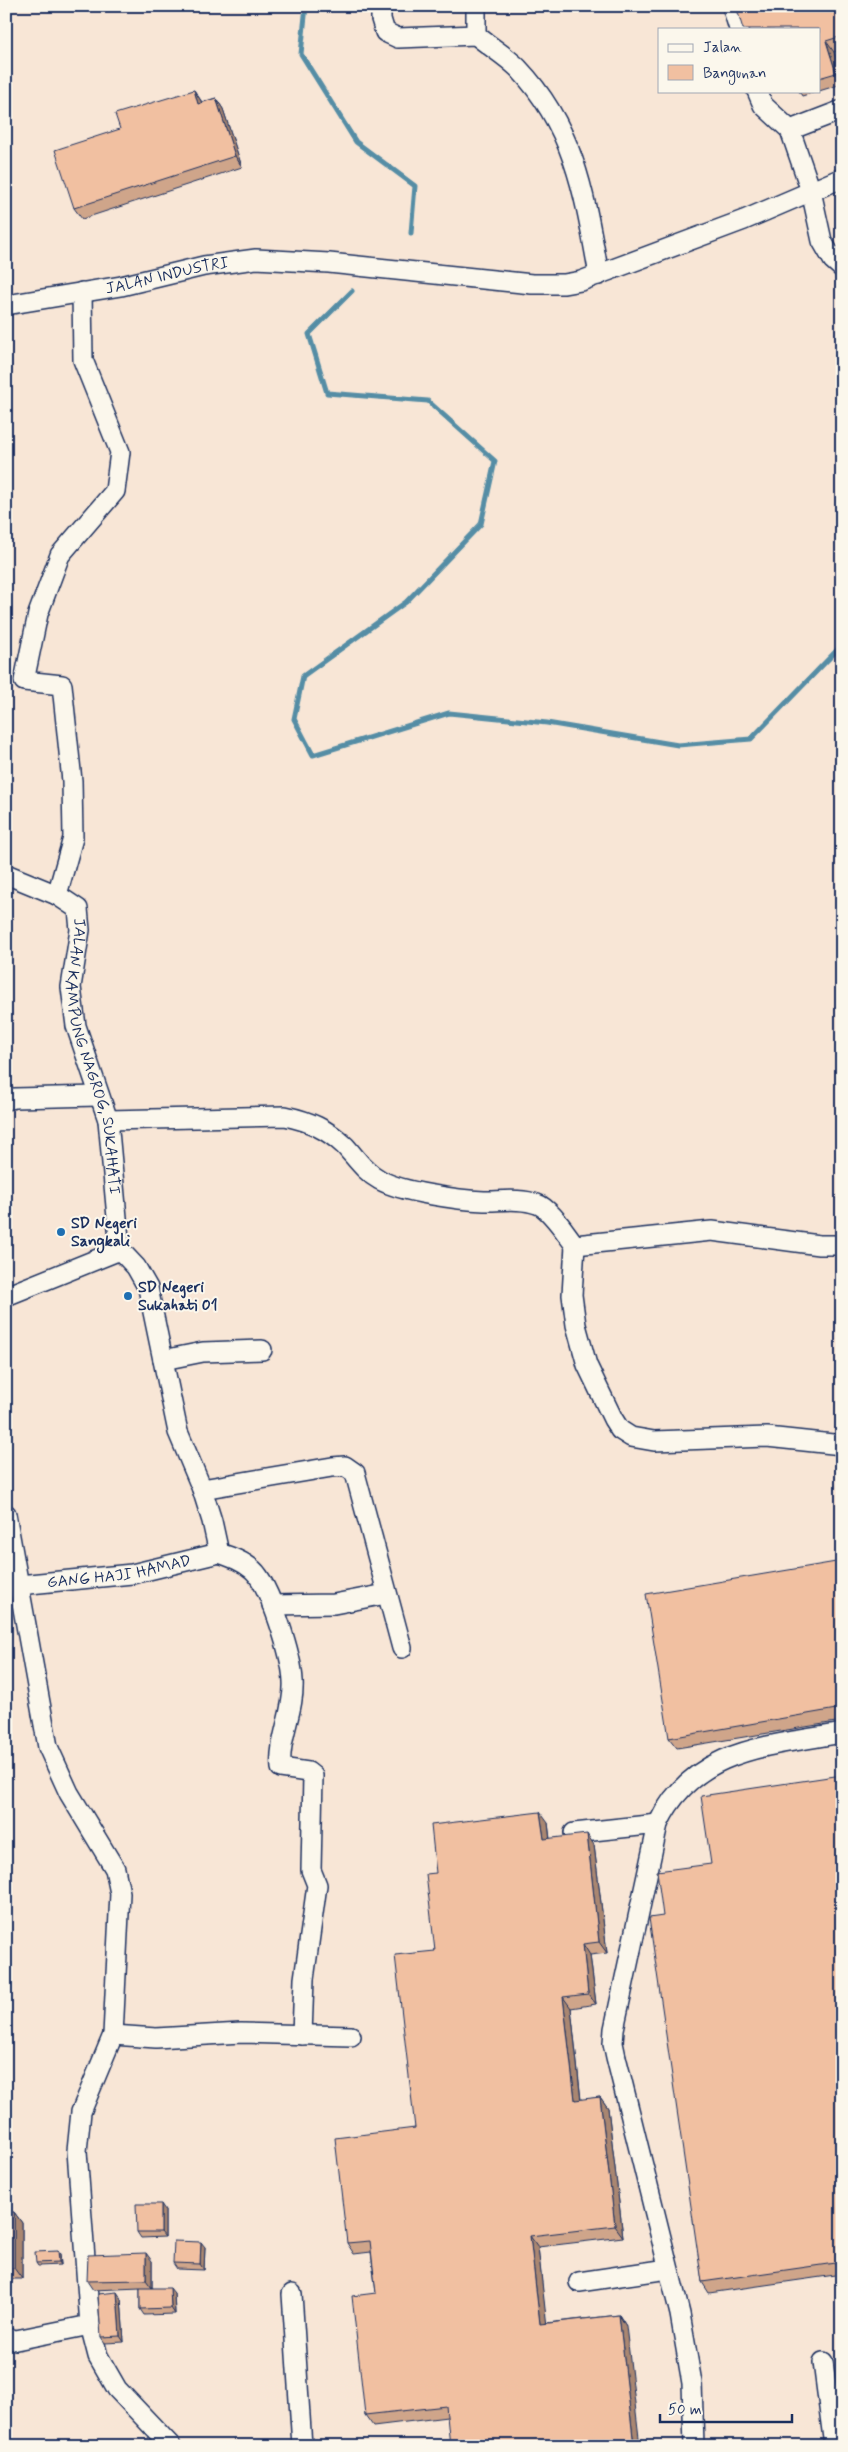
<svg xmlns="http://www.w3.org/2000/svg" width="848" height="2452" font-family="Mynerve,sans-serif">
<rect width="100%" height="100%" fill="#f8e6d6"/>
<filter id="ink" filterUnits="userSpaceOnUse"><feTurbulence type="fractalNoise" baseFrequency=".02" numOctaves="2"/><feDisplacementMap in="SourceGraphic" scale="10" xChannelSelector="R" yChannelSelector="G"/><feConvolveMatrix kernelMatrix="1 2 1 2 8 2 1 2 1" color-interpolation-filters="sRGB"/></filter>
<g filter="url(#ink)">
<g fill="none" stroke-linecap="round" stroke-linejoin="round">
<g stroke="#558da5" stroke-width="5">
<path d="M306 6 301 54 356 142 415 186 411 233"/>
<path d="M352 291 309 334 327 393 428 401 495 461 481 524 406 602 303 676 294 719 313 755 449 713 547 723 678 745 751 739 842 645"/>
</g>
<defs>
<g id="minor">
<path d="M381 6V19L385 32 398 38 476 35C489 46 506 56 518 68 575 128 585 197 599 275"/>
<path d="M476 6V35"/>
<path d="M732 6 739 29"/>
<path d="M757 91 763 105 790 130 811 191 822 241 833 260 842 268"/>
<path d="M790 130 842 110"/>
<path id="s1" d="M6 305 121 286 204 266 256 259 329 263 532 284H564L581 281 744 220 842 178"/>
<path id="s2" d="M6 874 57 895 78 909 80 930 71 987 76 1026 108 1120 120 1250 6 1296"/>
<path d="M57 895 73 838 72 781 62 685 24 681 38 614 60 555 115 491 120 452 83 360 82 292"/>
<path d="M6 1100 15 1098 98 1096"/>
<path d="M108 1120 285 1116C309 1121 327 1129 345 1146 356 1158 365 1172 380 1180 401 1192 459 1200 484 1201 501 1201 521 1198 537 1204 550 1208 566 1234 575 1245L712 1231 819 1245H842"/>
<path d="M575 1245 572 1295 576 1325 587 1365 613 1419 620 1430 631 1437 654 1441 767 1437 842 1445"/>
<path d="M120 1250 136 1267 148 1288 178 1432 202 1489 212 1521 219 1553C231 1557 243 1561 253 1570 270 1585 292 1657 293 1681 295 1710 278 1739 281 1768L308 1772 313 1776 311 1870 317 1885 304 1979 302 2035"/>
<path d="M163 1360 203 1352 262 1350"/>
<path d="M202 1489 332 1467 345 1466 355 1473 402 1648"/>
<path d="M6 1514 48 1747 69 1793 115 1869 120 1893 113 2035 81 2112 77 2151 90 2325 98 2356 117 2389 171 2446"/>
<path id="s3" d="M19 1585 132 1574 219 1553"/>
<path d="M272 1605 334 1604 386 1594"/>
<path d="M574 1833 658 1824"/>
<path d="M113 2035 156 2038 241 2033 351 2036"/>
<path d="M579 2282 668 2269"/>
<path d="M292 2294 302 2446"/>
<path d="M6 2338 16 2340 90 2325"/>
<path d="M823 2362 834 2446"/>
<path d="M694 2446 692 2383 680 2314 616 2057 613 2043 614 2029 658 1824C693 1748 769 1746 842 1733"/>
</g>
</defs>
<use href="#minor" stroke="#1b2f5e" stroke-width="22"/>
<use href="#minor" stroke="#fbf7ec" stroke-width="19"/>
</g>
<g fill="#cfa58a" stroke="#1b2f5e">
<path d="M842 6V49L834 52 842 78V84L819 91V29Z"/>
<path d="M194 90 202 102 216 98 223 109 242 167 82 219 74 208 120 129Z"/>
<path d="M799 91H819L802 96Z"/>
<path d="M842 1561V1721L677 1748 669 1738Z"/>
<path d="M842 1775V2274L709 2293 702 2282 663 1916 711 1864Z"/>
<path d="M548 1823 550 1839 594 1845 607 1953 590 1955 596 2004 571 2008 581 2100 600 2097 608 2108 623 2237 538 2247 546 2323 619 2315 626 2326 447 2417 373 2426 365 2415 376 2293 371 2252 354 2254 347 2243 415 2128 435 1951 436 1873Z"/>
<path d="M165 2210V2237L141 2238 137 2232Z"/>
<path d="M14 2212 22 2223V2279H6V2213Z"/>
<path d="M205 2247 204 2270 177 2269 173 2263Z"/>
<path d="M60 2254 61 2265 38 2266 36 2263Z"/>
<path d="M152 2261V2288L174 2293 175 2314 144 2315 140 2309V2288L93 2290 87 2281Z"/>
<path d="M121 2298 124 2342 105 2343 101 2337Z"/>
</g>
<g fill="#a98671" stroke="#1b2f5e">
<path d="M826 41 834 52 842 78V82L836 73Z"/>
<path d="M194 90 201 101 206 114 198 104Z"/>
<path d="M216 98 223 109 242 167 235 156Z"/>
<path d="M540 1812 548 1823 551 1850 544 1839Z"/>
<path d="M587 1834 594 1845 607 1953 599 1942Z"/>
<path d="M583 1944 590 1955 596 2004 588 1994Z"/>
<path d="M563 1997 571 2008 582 2111 575 2100Z"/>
<path d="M600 2097 608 2108 623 2237 615 2226Z"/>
<path d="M161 2204 165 2210V2237L161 2232Z"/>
<path d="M14 2212 22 2223V2279L14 2268Z"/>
<path d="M530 2236 538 2247 548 2335 540 2324Z"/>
<path d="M201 2242 205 2247 204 2270 200 2264Z"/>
<path d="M58 2251 60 2254 61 2265 59 2262Z"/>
<path d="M146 2253 152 2261V2288L146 2280Z"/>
<path d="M170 2288 174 2293 175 2314 171 2308Z"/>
<path d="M117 2292 121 2298 124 2342 120 2336Z"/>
<path d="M619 2315 626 2326 640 2446H634Z"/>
</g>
<g fill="#f1c0a1" stroke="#1b2f5e">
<path d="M736 6H842V36L826 41 836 73 819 78V29H743Z"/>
<path d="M194 90 198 104 216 98 235 156 74 208 55 150 120 129 115 114Z"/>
<path d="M842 1561V1708L669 1738 646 1594Z"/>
<path d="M842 1775V2262L702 2282 649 1918 663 1916 657 1871 711 1864 701 1796Z"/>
<path d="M540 1812 544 1839 587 1834 599 1942 583 1944 588 1994 563 1997 575 2100 600 2097 615 2226 530 2236 540 2324 619 2315 634 2446H450L446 2406 365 2415 352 2296 376 2293 370 2241 347 2243 335 2138 415 2128 395 1955 435 1951 426 1874 436 1873 431 1825Z"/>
<path d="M136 2204H161V2232H137Z"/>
<path d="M14 2212V2268H6V2213Z"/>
<path d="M174 2241 201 2242 200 2264 173 2263Z"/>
<path d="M58 2251 59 2262 36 2263 35 2252Z"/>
<path d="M146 2253V2280L87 2281 88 2255Z"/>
<path d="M140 2288H170L171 2308 140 2309Z"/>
<path d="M117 2292 120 2336 101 2337 98 2294Z"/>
</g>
</g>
<g fill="#1f6fb2" stroke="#fbf7ec" stroke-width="2">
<circle cx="61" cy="1232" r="5"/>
<circle cx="128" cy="1296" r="5"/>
</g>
<g text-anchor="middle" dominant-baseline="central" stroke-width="4" stroke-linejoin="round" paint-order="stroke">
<g font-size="16" fill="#1b2f5e" stroke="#fbf7ec">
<text stroke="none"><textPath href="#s1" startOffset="164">JALAN INDUSTRI</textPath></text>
<text stroke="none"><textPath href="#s2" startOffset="231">JALAN KAMPUNG NAGROG, SUKAHATI</textPath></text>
<text stroke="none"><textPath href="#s3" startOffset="101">GANG HAJI HAMAD</textPath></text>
</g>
<g font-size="16" font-weight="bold" fill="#1b2f5e" stroke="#fbf7ec" text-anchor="start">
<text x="71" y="1223">SD Negeri<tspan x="71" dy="18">Sangkali</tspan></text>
<text x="138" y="1287">SD Negeri<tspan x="138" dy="18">Sukahati 01</tspan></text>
</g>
</g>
<rect width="848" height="2452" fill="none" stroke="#fbf7ec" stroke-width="25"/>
<rect x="12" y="12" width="823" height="2427" fill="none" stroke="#1b2f5e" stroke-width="2" filter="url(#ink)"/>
<rect x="658" y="28" width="162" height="65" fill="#fbf7ec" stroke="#a1a7b3"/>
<rect x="668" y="44" width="25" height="8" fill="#fbf7ec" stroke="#a1a7b3"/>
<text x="703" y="52" font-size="15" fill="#1b2f5e">Jalan</text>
<rect x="668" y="65" width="25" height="15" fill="#f1c0a1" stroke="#a1a7b3"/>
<text x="703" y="78" font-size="15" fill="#1b2f5e">Bangunan</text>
<path d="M660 2414v8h132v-8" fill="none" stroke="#1b2f5e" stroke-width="2.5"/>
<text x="668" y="2414" font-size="15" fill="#1b2f5e" stroke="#fbf7ec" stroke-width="4" paint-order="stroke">50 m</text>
</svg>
